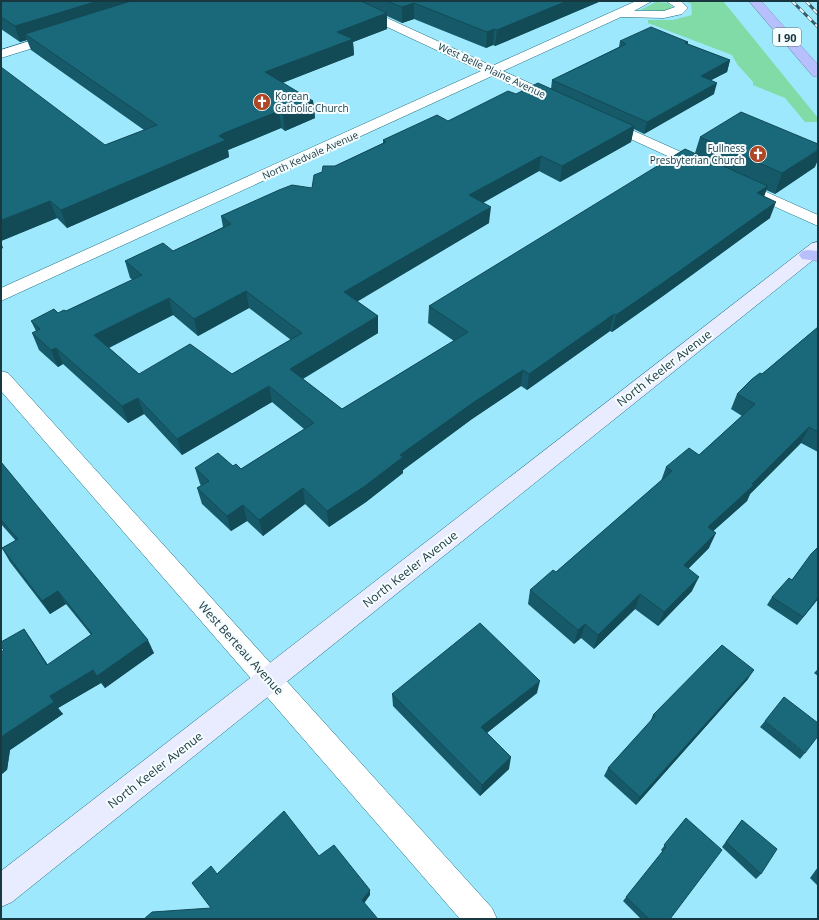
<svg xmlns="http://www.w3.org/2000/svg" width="819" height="920" font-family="'Open Sans',sans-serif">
<rect width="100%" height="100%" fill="#9ee8fd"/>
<g fill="#80dba6">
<path d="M686 1H723L818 118V122H805L785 98 753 85V82L737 64 732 55 648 23V20H673L692 15 691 4Z"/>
<path d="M656 2 668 3 673 8 666 11 640 10Z"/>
</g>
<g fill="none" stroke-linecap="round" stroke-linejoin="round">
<defs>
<g id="street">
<path d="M334 1H350L492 66 636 1H652L634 11H664L675 7 666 1H681L688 8 682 14 664 18 621 17 503 71 560 97 562 100 560 103H550L492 76 1 301V288L481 71 336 3Z"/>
<path d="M58 32 64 36 62 39 1 58V50Z"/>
<path d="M605 118 708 164 711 167 708 170H698L600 125 598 122 600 119Z"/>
<path d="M737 179 818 215V226L731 187 729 184 731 181Z"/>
<path d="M1 371 8 373 492 908 497 919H460L1 391Z"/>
</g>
<path id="secondary" d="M818 242V256L12 902 1 907V871L812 243Z"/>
<g id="highway">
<path d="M749 1H761L818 65V77L813 76Z"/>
<path d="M808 250 818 251V261L802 259 799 255 802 251Z"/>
</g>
</defs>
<use href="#street" stroke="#1a6a7c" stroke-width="1"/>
<use href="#secondary" stroke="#1a6a7c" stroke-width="1"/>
<use href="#highway" stroke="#7f90ba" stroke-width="1"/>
<use href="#street" fill="#fff" fill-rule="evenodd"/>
<use href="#secondary" fill="#e9ecfe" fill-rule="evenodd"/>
<use href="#highway" fill="#b7c0fd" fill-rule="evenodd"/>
<defs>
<g id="rail">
<path d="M792 1 818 27"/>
<path d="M806 1 818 14"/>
</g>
</defs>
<use href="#rail" stroke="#355d68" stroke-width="3"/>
<use href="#rail" stroke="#f6fdff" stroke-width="2" stroke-dasharray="5.5" stroke-linecap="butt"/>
</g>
<g fill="#165a6a" fill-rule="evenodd">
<path d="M1 1H601L495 46 493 45 486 48 414 19 402 23 387 16V29L353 42 354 55 282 83 313 101 315 118 285 131 281 128 228 150 229 157 67 228 57 218 1 241 105 145 144 130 31 50 27 40 20 42 1 29Z"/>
<path d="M620 41 688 42V44L730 60 727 72 711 80 714 94 644 134 634 129 631 142 560 182 539 171 483 203 489 223 357 301 378 316V333L303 379 342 409 454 341 428 323 429 306 695 153 700 137 815 167 775 194 766 190 764 196 770 218 663 296 612 332 610 331 527 390 521 386 472 419 403 470V473L366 502 329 527 305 504 263 536 247 521 231 531 202 504 197 488 201 485 200 484 195 468 233 466 241 469 304 429 272 402 182 455 144 414 128 423 63 364 58 367 39 350 32 333 36 331 31 321 58 313 66 311 133 280 130 278 125 261 173 251 223 227 221 216 312 188 335 166 383 143V140L448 121 516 94 551 89 552 80 619 47ZM249 308 291 340 232 374H139L109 348 173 315 198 336Z"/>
<path d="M818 327V452L801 443 750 494 747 501 713 531 709 548 688 569 692 591 658 626 635 609 594 649 581 638 574 644 528 604 530 590 556 572 661 481 666 467 699 455 742 416 731 409 737 394 762 374Z"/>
<path d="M1 462 154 653 105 688 101 683 58 708 63 714 10 750 7 770 4 650 24 629 48 665 91 635 66 604 50 614 10 562 2 548 16 541 1 524Z"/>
<path d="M818 547V599L797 625 767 605 772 597 792 580Z"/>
<path d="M818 669V676L814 673Z"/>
<path d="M748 679 636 805 604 776 608 768 650 722 653 715Z"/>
<path d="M537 693 487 733 509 769 480 796 393 706 392 694Z"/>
<path d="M765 721 805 753 800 759 760 727Z"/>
<path d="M686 818 670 919H641L623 901 663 852 661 850Z"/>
<path d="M742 820 761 874 756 879 722 847 738 825Z"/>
<path d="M818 867V886L810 878Z"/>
</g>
<g fill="#124a56">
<path d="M98 1H151L25 34 27 40 20 42 15 26Z"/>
<path d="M567 1H601L495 46 497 30Z"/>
<path d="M414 3V19L402 23V7Z"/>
<path d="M387 13V29L353 42 354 55 267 89 265 72 337 32Z"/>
<path d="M494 29 493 45 486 48 487 32Z"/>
<path d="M730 60 727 72 698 87 701 76Z"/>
<path d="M717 83 714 94 644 134 647 122Z"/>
<path d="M313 101 315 118 285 131 283 114Z"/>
<path d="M279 111 281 128 228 150 229 157 67 228 61 210 224 133Z"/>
<path d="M634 126 631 142 560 182 562 166Z"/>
<path d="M818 150V160L815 167 775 194 782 173Z"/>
<path d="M541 156 539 171 468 211 469 195Z"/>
<path d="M768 186 762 202 757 193Z"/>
<path d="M50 201 57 218 1 241V220Z"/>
<path d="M776 202 770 218 663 296 612 332 616 315Z"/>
<path d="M491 207 489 223 345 309 344 292Z"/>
<path d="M1 242 3 248 1 249Z"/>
<path d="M246 291 249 308 198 336 194 319Z"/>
<path d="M169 298 173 315 100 352 94 335Z"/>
<path d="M614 314 610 331 527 390 529 374Z"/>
<path d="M378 316V333L292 385 290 369Z"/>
<path d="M56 348 63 364 58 367 51 350Z"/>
<path d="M523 370 521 386 472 419 403 470V473L366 502 329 527 327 511 400 455 474 402Z"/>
<path d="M269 386 272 402 182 455 177 439Z"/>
<path d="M138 398 144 414 128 423 122 406Z"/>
<path d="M809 427 801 443 750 494 747 501 701 542 708 527Z"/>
<path d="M303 488 305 504 263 536 259 520Z"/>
<path d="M243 505 247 521 231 531 227 516Z"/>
<path d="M716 533 709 548 677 580 684 565Z"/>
<path d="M699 577 692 591 658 626 664 612Z"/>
<path d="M58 591 66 604 50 614 42 601Z"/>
<path d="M640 594 635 609 594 649 598 635Z"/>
<path d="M818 598V599L797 625 803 617Z"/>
<path d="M585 624 581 638 574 644 578 630Z"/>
<path d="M24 629 33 642 56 678 47 665Z"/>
<path d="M148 640 154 653 105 688 97 676Z"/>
<path d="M93 670 101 683 58 708 63 714 10 750 7 770 1 775V737L50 696Z"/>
<path d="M754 670 748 679 636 805 640 797Z"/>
<path d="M540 681 537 693 479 739 481 727Z"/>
<path d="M511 757 509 769 480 796 482 785Z"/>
<path d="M370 890V895L363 905 362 900Z"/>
</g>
<g fill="#19697b" stroke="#124a56" fill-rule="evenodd">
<path d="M1 1H98L15 26 1 17Z"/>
<path d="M131 1H361L387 13 337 32 353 39 265 72 313 101 283 114 279 111 224 133 219 136 226 140 61 210 50 201 1 220V67L105 145 157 125 25 34Z"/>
<path d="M387 1H567L497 30 494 29 487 32 414 3 402 7Z"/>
<path d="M651 27 688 42 685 43 730 60 701 76 717 83 647 122 552 80 626 44 620 41Z"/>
<path d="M538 83 634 126 562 166 541 156 469 195 491 207 344 292 378 316 290 369 342 409 468 332 429 306 685 149 768 186 757 193 776 202 667 280 616 315 614 314 529 374 523 370 474 402 400 455 403 457 365 486 327 511 303 488 259 520 243 505 227 516 197 488 209 481 195 468 218 453 233 466 236 464 241 469 314 423 269 386 177 439 138 398 122 406 56 348 51 350 32 333 40 329 31 321 54 309 58 313 64 310 66 311 142 275 125 261 163 243 173 251 231 224 221 216 279 190 292 185 312 188 314 175 322 172 323 166H335L386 142 383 140 437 115 448 121 508 91 516 94ZM246 291 302 333 232 374 190 344 139 374 94 335 169 298 194 319Z"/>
<path d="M741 112 818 144V150L782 173 700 137Z"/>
<path d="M818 327V432L809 427 752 484 754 485 708 527 716 533 684 565 699 577 664 612 640 594 598 635 585 624 578 630 530 590 553 570 556 572 672 471 666 467 689 448 699 455 755 404 737 394 752 379 760 373 762 374Z"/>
<path d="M1 462 148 640 97 676 93 670 50 696 54 702 1 737V652L4 650 1 647V642L24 629 47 665 92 634 58 591 42 601 2 548 18 539 1 520Z"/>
<path d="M818 547V598L803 617 772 597 789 578 792 580 811 554Z"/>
<path d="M480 623 540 681 481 727 511 757 482 785 392 694Z"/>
<path d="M722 645 754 670 640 797 608 768 655 716 653 715Z"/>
<path d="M784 697 818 723V736L805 753 765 721Z"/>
<path d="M284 811 319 856 334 845 370 890 362 900 378 919H144L152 912 211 908 192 883 211 866 217 874Z"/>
<path d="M686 818 722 850 670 919H649L626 897 666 847 664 845Z"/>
<path d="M742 820 777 849 761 874 726 842Z"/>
</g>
<defs>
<symbol id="church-disc" viewBox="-11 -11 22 22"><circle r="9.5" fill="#af4727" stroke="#f6fdff"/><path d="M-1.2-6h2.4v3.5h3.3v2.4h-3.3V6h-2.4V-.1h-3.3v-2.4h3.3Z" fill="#fff"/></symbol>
</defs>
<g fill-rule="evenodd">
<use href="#church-disc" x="252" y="92" width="20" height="20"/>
<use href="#church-disc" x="748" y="144" width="20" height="20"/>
</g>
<g text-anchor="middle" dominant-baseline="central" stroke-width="4" stroke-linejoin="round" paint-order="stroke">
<g font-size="10" fill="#18373f" stroke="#f6fdff">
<text transform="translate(492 70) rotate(25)">West Belle Plaine Avenue</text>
<text transform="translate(310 155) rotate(-24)">North Kedvale Avenue</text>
</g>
<g font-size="10" fill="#18373f" stroke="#f6fdff" text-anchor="start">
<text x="275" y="96">Korean<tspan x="275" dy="12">Catholic Church</tspan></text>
<text x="745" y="148" text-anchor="end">Fullness<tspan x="745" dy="12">Presbyterian Church</tspan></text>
</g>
<rect fill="#f6fdff" stroke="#5b7279" stroke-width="1" x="773" y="28" width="28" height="18" rx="3"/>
<g font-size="11" font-weight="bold" fill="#18373f">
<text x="787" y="37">I 90</text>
</g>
<g font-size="12" fill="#18373f" stroke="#f6fdff">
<text transform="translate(664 368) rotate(-38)">North Keeler Avenue</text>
<text transform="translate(410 569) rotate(-38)">North Keeler Avenue</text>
<text transform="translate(241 648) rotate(48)">West Berteau Avenue</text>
<text transform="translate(155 770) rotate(-38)">North Keeler Avenue</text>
</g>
</g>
<rect width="819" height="920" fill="none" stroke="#18373f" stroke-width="4"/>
</svg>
